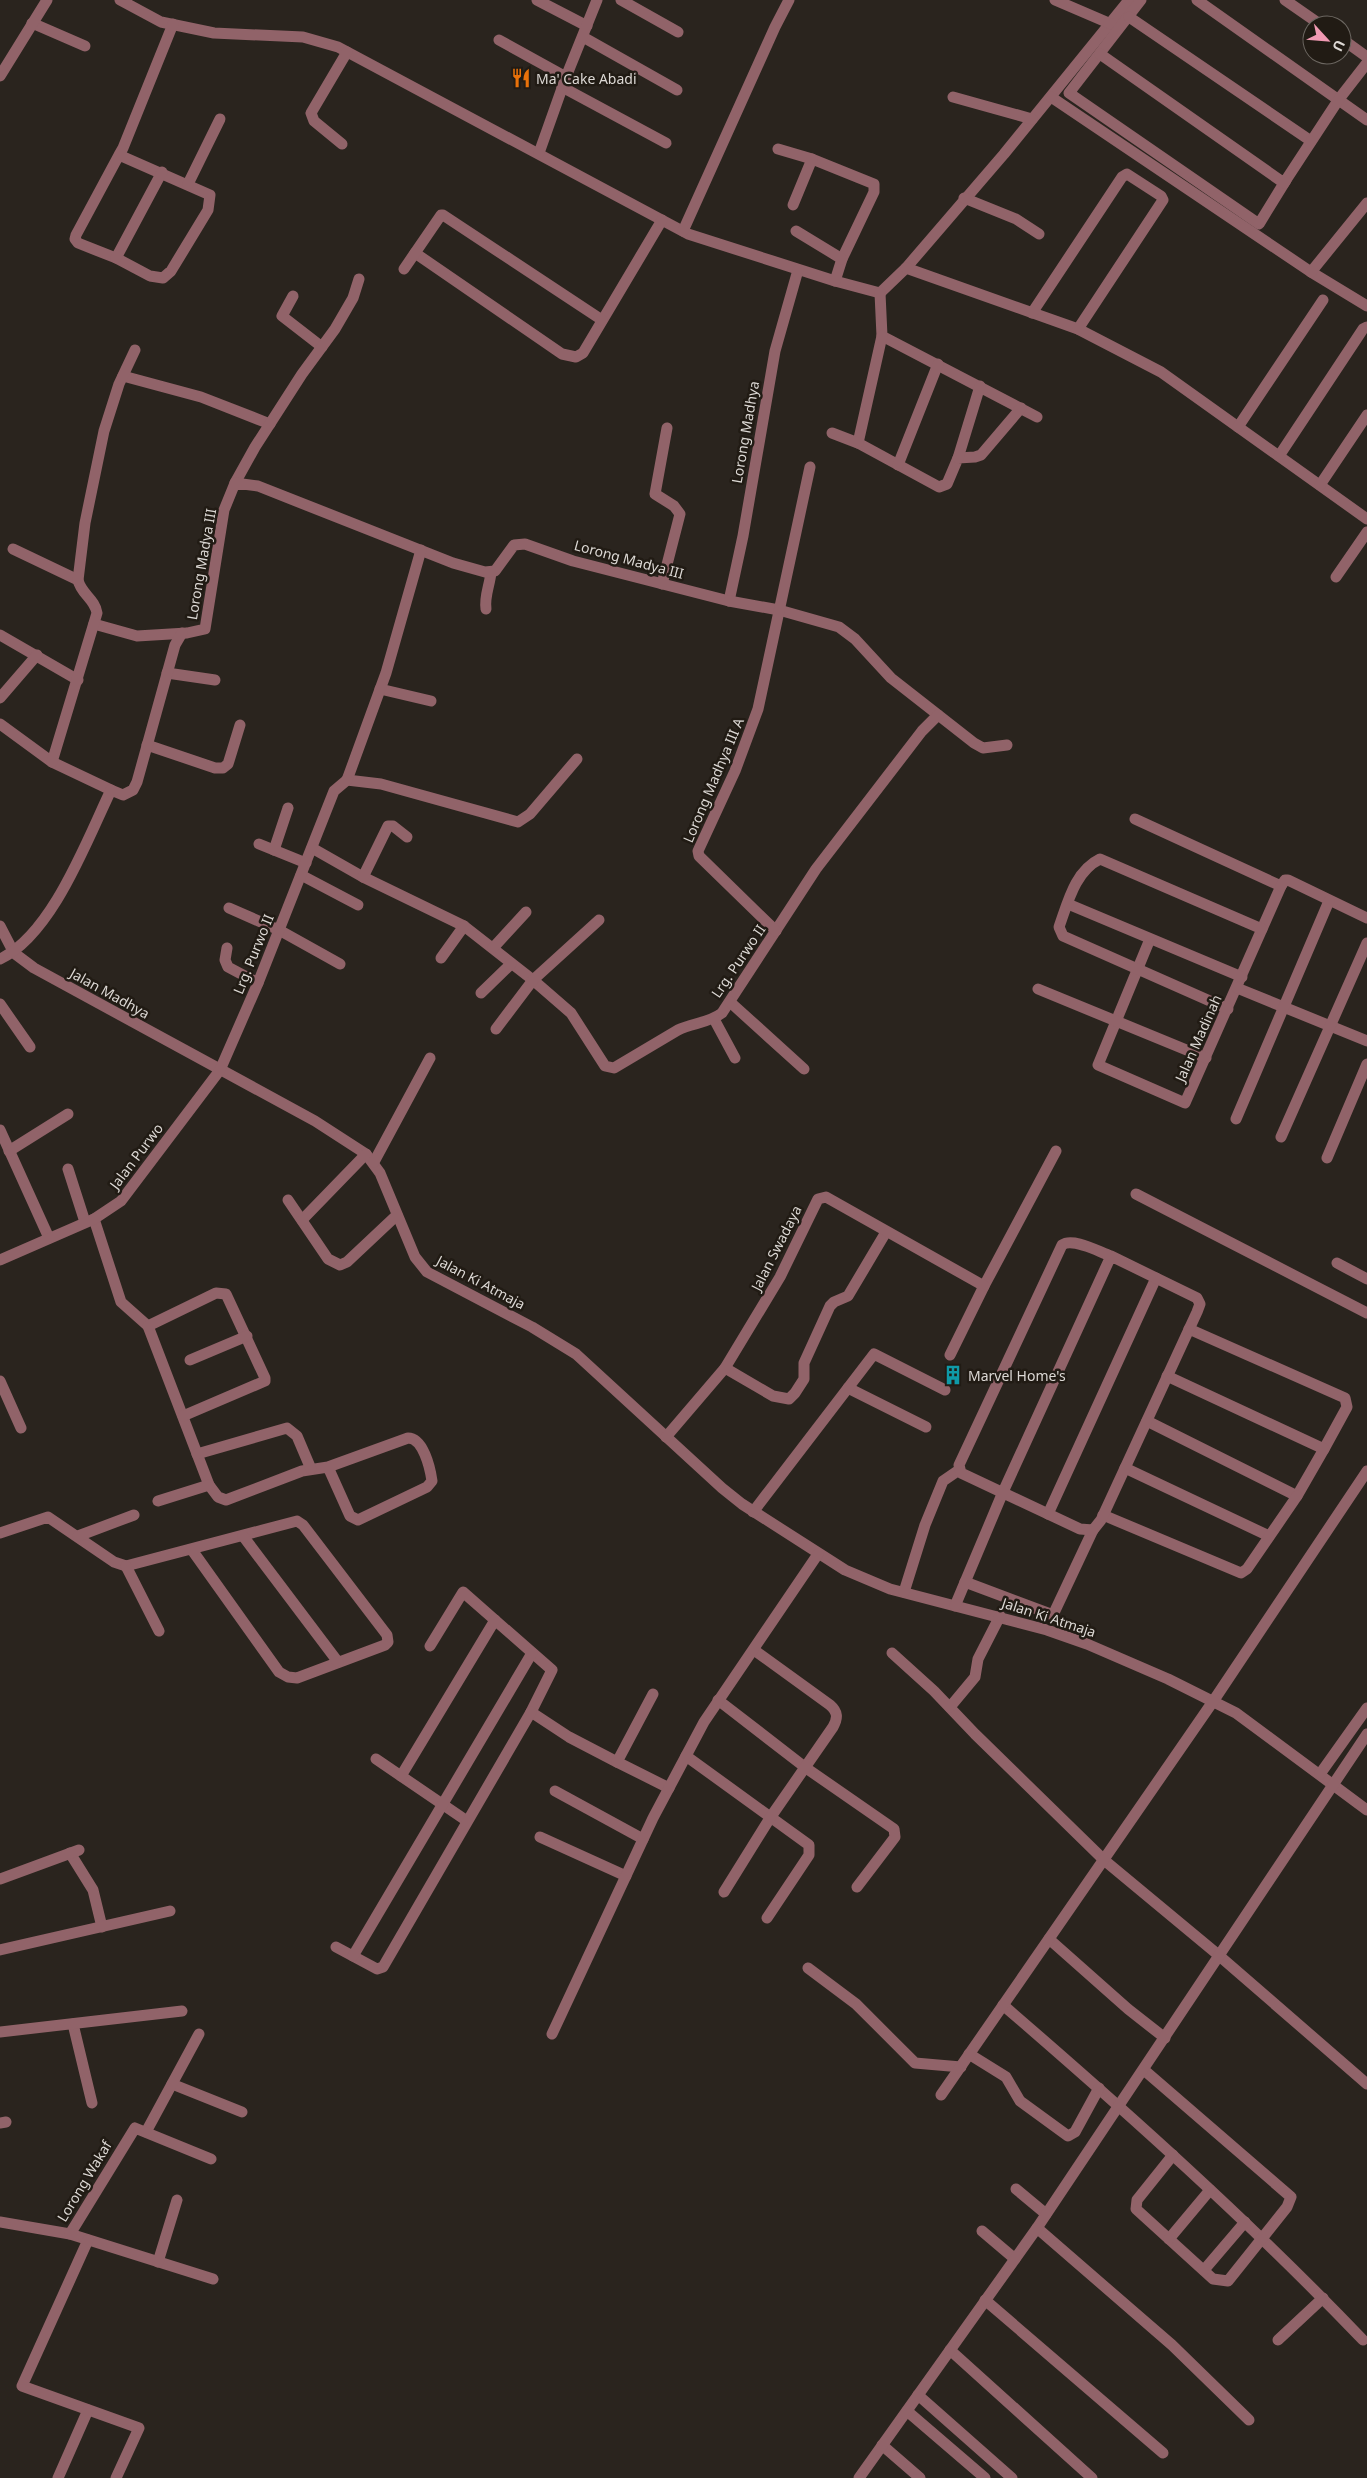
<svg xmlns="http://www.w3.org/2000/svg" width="1367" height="2478" font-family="'Noto Sans',sans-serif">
<rect width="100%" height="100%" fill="#2a241e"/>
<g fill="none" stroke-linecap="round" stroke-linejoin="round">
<g stroke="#916369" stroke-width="11">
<path d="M120 0 161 22 214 33 303 37 338 47 688 234 835 281 880 293 906 268 1004 154 1129 0"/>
<path d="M537 0 587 26"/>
<path d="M621 0 678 32"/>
<path d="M1055 0 1111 24"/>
<path d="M1141 0 1069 93 1259 224 1286 180"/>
<path d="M1197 0 1367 120"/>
<path d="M1285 0 1321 25"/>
<path d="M1129 17 1311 141"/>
<path d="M32 23 85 46"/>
<path d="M583 37 677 90"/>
<path d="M1342 39 1367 57"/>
<path d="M499 40 566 77"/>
<path d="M1100 54 1284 183 1339 99 1367 63"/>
<path d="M0 76 47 0"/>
<path d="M562 87 666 143"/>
<path d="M953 97 1032 119"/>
<path d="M1051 97 1311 272 1367 306"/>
<path d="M342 144 314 121 311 113 347 52"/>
<path d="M778 149 812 159 874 184V192L842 259 835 281"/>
<path d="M539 153 566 77 597 0"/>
<path d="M119 155 210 195 208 210 171 271 163 278 150 276 116 258 78 243 75 239 76 235 119 155 123 148 173 24"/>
<path d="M188 184 220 119"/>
<path d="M964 198 1016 219 1039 234"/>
<path d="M793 205 812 159"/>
<path d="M683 231 775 27 789 0"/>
<path d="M796 231 842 259"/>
<path d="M415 253 562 354 576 357 583 353 662 220"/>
<path d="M116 258 162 172"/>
<path d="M906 268 1078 329 1161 372 1367 519"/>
<path d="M404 269 441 215H443L602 320"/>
<path d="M1311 272 1367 203"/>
<path d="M880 293 882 336 1037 417"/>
<path d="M293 296 282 316 322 347"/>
<path d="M1032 313 1122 177 1127 174 1161 196 1163 200 1078 329"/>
<path d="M882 336 858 443 939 487 947 484 958 458 975 457 981 455 1021 408"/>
<path d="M123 376 201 397 270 424"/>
<path d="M1238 427 1323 300"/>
<path d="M832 433 858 443"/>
<path d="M1279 456 1363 329 1367 327"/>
<path d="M958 458 980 386"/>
<path d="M898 465 938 364"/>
<path d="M235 483 255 447 302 374 335 329 353 298 359 279"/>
<path d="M1320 485 1367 415"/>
<path d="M13 549 78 580"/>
<path d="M1336 577 1367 532"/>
<path d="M662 584 680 514 674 506 655 494 667 428"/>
<path d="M729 601 743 536 775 351 798 270"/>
<path d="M486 609C484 596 490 585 491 572"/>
<path d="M94 624 137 636 187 633 205 629 224 510 235 483 258 486 453 563 485 572 495 571 514 545 525 544 573 561 729 601 779 610 839 627 855 639 891 678 974 743 983 748 1007 745"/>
<path d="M0 635 78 680"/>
<path d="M167 673 215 680"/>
<path d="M380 689 431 701"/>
<path d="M0 698 37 655"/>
<path d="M0 724 52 762 111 790"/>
<path d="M147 745 215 768H223L228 764 240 725"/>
<path d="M52 762 97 613C95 599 81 594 78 580L85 523 104 431 119 384 135 350"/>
<path d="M347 780 381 784 518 822 530 814 577 759"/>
<path d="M347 780 386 673 421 550"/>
<path d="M1135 819 1281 886 1185 1103 1098 1065 1150 939"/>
<path d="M259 844 306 863"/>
<path d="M312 848 363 877 464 926 533 980 571 1013 605 1066 614 1068 678 1030C692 1023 709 1023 722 1013L816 869 922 731 938 715"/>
<path d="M274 850 288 808"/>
<path d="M301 875 358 905"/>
<path d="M363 877 388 826H393L407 837"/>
<path d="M1281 886 1285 880H1288L1367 918"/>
<path d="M1068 904 1242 977"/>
<path d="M229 908 279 930 340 964"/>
<path d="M0 926 14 953 34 968 315 1121 366 1154 380 1173 415 1257 427 1272 532 1327 576 1354 722 1488 742 1504 845 1570 890 1589 1047 1630 1087 1644 1168 1679 1236 1713 1367 1810"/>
<path d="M776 931 699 856 698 851 735 771 758 709 810 467"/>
<path d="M227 948 225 960 228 967 258 983"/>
<path d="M493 948 526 912"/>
<path d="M441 958 464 926"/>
<path d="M0 959C52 935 87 840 111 790L123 795 133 790 137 782 175 645 182 633"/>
<path d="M1237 988 1367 1041"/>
<path d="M1038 989 1206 1058"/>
<path d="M481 993 511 964"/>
<path d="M730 1002 804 1069"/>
<path d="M0 1004 30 1047"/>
<path d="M1228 1009 1063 936 1059 927C1068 902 1075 871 1100 859L1262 929"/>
<path d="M714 1019 735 1058"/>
<path d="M496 1029 533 980 599 920"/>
<path d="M1236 1119 1329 901"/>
<path d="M0 1130 49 1238"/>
<path d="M1281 1137 1367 943"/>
<path d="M9 1151 68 1114"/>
<path d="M1327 1158 1367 1064"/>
<path d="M374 1162 430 1058"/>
<path d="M68 1169 85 1222"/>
<path d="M1136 1194 1367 1313"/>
<path d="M288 1200 328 1259 340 1265 347 1262 397 1215"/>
<path d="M94 1219 121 1302 148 1326 209 1485 218 1497 226 1500 302 1471 328 1467 408 1438C423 1438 430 1467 432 1481L427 1487 358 1520 350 1516 328 1467"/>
<path d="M302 1220 366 1154"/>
<path d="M0 1260 94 1219 121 1201 220 1070 258 983 334 791 347 780"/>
<path d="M1337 1263 1367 1279"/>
<path d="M148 1326 216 1293 226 1294 265 1378V1381L183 1416"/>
<path d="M1189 1329 1345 1398 1347 1407 1324 1449"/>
<path d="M950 1355 984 1286 1056 1151"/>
<path d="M190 1360 247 1336"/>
<path d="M725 1368 773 1396 789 1399 795 1393 804 1379V1363L830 1306 834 1302 848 1296 886 1232"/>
<path d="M0 1381 21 1428"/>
<path d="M848 1388 926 1427"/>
<path d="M1147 1421 1297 1496 1324 1449 1167 1376"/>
<path d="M666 1437 725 1368 780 1277 818 1199 826 1197 984 1286"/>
<path d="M197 1454 287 1428 297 1436 311 1469"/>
<path d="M1125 1468 1269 1536"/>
<path d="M158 1501 209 1485"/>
<path d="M753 1512 874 1354 945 1390"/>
<path d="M1048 1514 1156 1278"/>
<path d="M1103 1515 1241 1573 1247 1569 1297 1496"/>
<path d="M0 1533 48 1517 114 1562 126 1566 297 1521 303 1525 387 1635 388 1642 385 1645 297 1678 288 1677 279 1672 192 1550"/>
<path d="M78 1536 134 1515"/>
<path d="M243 1536 338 1662"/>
<path d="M126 1566 159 1631"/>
<path d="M965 1582 1053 1615 1093 1530"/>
<path d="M904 1592 925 1525 943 1481 959 1470"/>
<path d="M955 1606 1003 1492 1111 1256 1197 1298 1200 1304 1197 1312 1101 1520 1093 1530 1080 1529 961 1473 959 1465 1062 1245C1073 1237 1099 1252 1111 1256"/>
<path d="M430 1646 463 1592 552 1670 531 1712 569 1737 617 1762"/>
<path d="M892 1653 934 1691 975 1734 1104 1860 1216 1953 1367 2084"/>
<path d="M653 1694 617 1762 669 1788"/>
<path d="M718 1700 806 1768 894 1829 895 1837 892 1841 857 1887"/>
<path d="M950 1707 975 1677 978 1659 1000 1616"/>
<path d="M686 1756 809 1845V1855L767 1918"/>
<path d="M376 1759 467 1821"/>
<path d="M1320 1774 1367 1708"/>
<path d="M401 1776 495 1620"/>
<path d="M555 1791 643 1839"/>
<path d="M540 1837 626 1876"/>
<path d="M70 1853 93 1890 102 1927"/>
<path d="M0 1879 79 1850"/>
<path d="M724 1892 770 1818 833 1727C838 1718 838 1712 830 1705L754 1650"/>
<path d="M1049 1939 1128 2009 1165 2038"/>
<path d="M336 1947 377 1969 383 1967 531 1712"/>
<path d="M0 1950 170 1911"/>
<path d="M353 1956 532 1653"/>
<path d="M808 1968 856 2004 915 2063 961 2067"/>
<path d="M1003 2005C1127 2112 1249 2221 1363 2340"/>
<path d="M73 2024 92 2103"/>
<path d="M0 2032 182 2011"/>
<path d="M552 2034 653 1818 704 1722 818 1554"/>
<path d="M969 2054 1006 2077 1020 2101 1068 2136 1075 2132 1099 2088"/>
<path d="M1144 2070 1291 2197 1287 2207 1228 2281 1213 2279 1136 2209 1137 2200 1173 2155"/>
<path d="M172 2084 242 2112"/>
<path d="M941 2095 1214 1700 1367 1471"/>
<path d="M0 2123 6 2122"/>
<path d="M146 2132 199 2034"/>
<path d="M1016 2189 1046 2214"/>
<path d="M0 2222 70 2234 135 2128 211 2159"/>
<path d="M1037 2228 1172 2345 1249 2420"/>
<path d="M982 2231 1015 2259"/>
<path d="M70 2234 213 2279"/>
<path d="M1169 2239 1210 2190"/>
<path d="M88 2240 22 2386 139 2428 116 2478"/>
<path d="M158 2262 177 2200"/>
<path d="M1204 2270 1245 2222"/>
<path d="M985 2300 1163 2453"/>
<path d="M1278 2340 1323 2298"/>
<path d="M950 2350 1092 2478"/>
<path d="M918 2395 1012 2478"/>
<path d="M907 2411 985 2478"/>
<path d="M882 2445 920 2478"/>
<path d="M58 2478 88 2410"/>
<path d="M859 2478 1037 2228 1367 1734"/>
</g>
</g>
<defs>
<symbol id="restaurant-bare" viewBox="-9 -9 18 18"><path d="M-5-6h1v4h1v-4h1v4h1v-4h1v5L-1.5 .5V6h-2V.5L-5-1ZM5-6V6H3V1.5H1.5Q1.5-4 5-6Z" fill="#e8710a" stroke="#211b14" stroke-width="2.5" paint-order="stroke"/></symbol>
<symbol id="building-bare" viewBox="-9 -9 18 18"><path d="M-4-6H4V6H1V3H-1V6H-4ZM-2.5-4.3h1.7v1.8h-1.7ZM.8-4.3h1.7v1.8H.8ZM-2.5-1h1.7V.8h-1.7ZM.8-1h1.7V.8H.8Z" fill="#0f9aa8" stroke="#211b14" stroke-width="2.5" paint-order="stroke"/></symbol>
</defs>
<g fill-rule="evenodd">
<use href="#restaurant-bare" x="507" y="64" width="28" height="28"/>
<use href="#building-bare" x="939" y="1361" width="28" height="28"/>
</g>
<g text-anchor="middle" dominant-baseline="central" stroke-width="5" stroke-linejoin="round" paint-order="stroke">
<g font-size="14" fill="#dcd8d4" stroke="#211b14" text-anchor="start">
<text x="536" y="78">Ma' Cake Abadi</text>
<text x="968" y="1375">Marvel Home's</text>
</g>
<g font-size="14" fill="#dcd8d4" stroke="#211b14">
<text transform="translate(745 432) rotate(-80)">Lorong Madhya</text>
<text transform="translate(629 559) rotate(15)">Lorong Madya III</text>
<text transform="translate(201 564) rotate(-80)">Lorong Madya III</text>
<text transform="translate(713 780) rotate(-67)">Lorong Madhya III A</text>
<text transform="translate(253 954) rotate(-68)">Lrg. Purwo II</text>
<text transform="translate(738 961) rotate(-56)">Lrg. Purwo II</text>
<text transform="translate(110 993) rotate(29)">Jalan Madhya</text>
<text transform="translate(1198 1038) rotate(-66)">Jalan Madinah</text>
<text transform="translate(136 1156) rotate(-53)">Jalan Purwo</text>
<text transform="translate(776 1248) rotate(-63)">Jalan Swadaya</text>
<text transform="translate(481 1282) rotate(28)">Jalan Ki Atmaja</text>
<text transform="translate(1049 1617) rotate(18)">Jalan Ki Atmaja</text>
<text transform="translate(84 2181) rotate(-59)">Lorong Wakaf</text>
</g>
</g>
<g transform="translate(1327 40) rotate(116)"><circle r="24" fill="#211b14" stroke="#6c6761"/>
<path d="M0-4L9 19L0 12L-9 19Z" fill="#f19ab3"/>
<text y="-8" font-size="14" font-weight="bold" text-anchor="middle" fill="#dcd8d4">U</text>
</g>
</svg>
